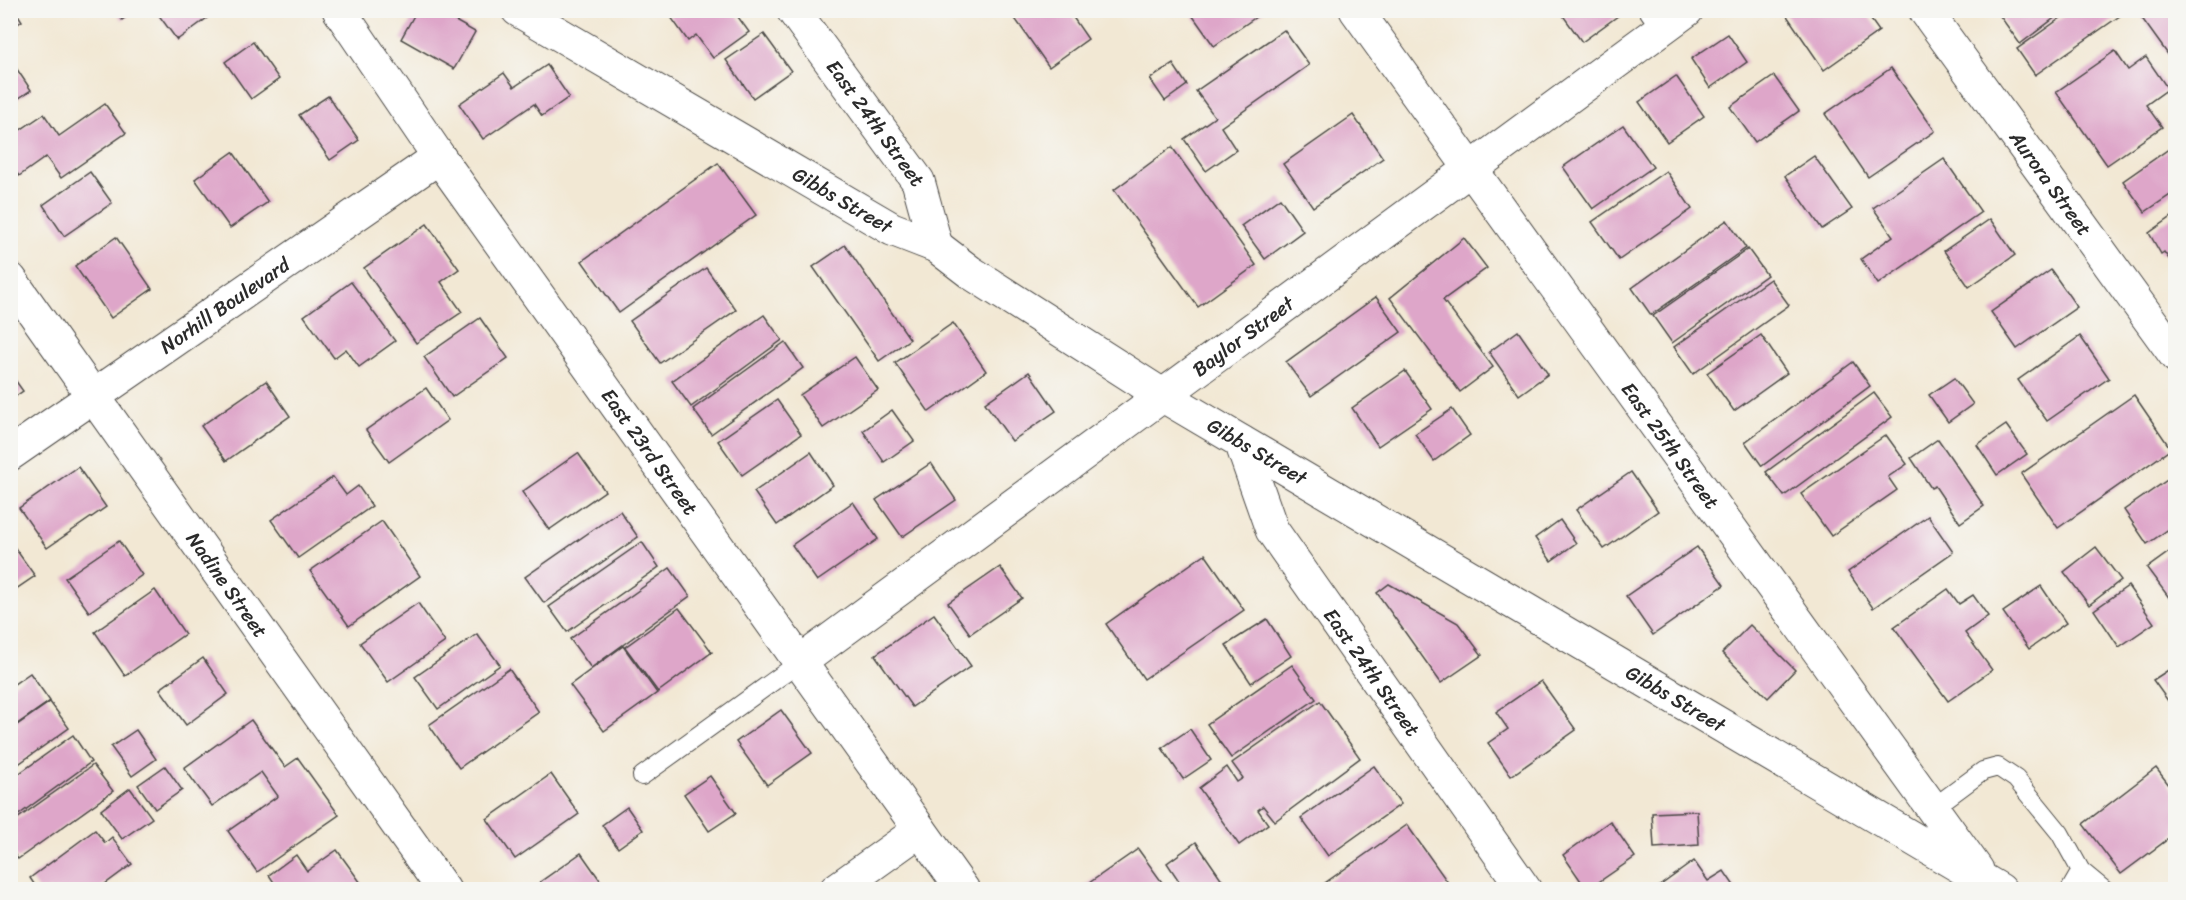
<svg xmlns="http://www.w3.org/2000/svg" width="2186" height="900" font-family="Sriracha,sans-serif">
<rect width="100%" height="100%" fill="#f6f6f2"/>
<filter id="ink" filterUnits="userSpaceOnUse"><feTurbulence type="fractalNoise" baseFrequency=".0167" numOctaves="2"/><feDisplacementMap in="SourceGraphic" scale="12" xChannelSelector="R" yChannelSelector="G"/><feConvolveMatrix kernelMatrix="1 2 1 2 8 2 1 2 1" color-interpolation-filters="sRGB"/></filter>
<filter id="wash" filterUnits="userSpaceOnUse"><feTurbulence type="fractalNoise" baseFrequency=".008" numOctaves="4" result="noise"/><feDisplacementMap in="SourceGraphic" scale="24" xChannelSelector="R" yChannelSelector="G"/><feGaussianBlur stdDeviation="1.35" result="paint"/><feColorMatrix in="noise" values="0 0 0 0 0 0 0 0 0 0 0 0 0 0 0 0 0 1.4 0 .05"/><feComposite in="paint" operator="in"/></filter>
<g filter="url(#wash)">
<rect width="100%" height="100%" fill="#f2e8d4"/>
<g id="blocks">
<g fill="#dea6c9">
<path d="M10 10H15L22 21 10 29Z"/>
<path d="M115 10H136L122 20Z"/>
<path d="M155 10H218L177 40Z"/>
<path d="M417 10H436L475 32 454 69 401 39Z"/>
<path d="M672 10H733L749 32 713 58 696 35 688 41 668 13Z"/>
<path d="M1009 10H1068L1088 39 1049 67Z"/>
<path d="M1192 10H1266L1214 46 1190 12Z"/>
<path d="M1559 10H1626L1582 42Z"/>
<path d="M1783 10H1864L1879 31 1824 70Z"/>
<path d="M2008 10H2065L2020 44 2000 16Z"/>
<path d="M2072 10H2123L2124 13 2035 75 2017 49Z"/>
<path d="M2136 10H2176V58L2172 60Z"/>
<path d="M1284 30 1309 65 1221 127 1236 150 1206 171 1184 139 1215 117 1196 91Z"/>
<path d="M764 34 791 71 753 98 726 60Z"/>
<path d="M1728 34 1747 62 1710 88 1691 59Z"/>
<path d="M253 42 279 79 251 99 225 62Z"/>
<path d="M2115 51 2128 70 2146 57 2168 89 2146 105 2162 127 2107 165 2056 92Z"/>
<path d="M10 59 31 90 10 104Z"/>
<path d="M1173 64 1187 85 1165 101 1150 79Z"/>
<path d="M547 65 569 97 542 116 534 104 483 139 459 104 504 73 514 87Z"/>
<path d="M1891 68 1935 131 1868 177 1825 114Z"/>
<path d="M1676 76 1704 116 1667 142 1639 102Z"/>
<path d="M1774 76 1799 111 1755 142 1730 107Z"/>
<path d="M328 96 359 140 330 160 299 115Z"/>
<path d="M105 104 126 133 61 178 46 157 19 176 10 164V137L44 114 59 136Z"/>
<path d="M1353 115 1383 158 1313 207 1283 164Z"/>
<path d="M1623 125 1653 167 1593 209 1563 167Z"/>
<path d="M2176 144V191L2145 212 2123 181Z"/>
<path d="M1172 147 1256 265 1198 307 1114 190Z"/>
<path d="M233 152 268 202 230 228 195 179Z"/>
<path d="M1814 156 1852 209 1822 229 1785 176Z"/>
<path d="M1944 159 1981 212 1878 284 1861 259 1893 236 1873 208Z"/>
<path d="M718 163 756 215 619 313 582 261Z"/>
<path d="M1666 171 1692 209 1619 260 1592 222Z"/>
<path d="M90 172 112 203 64 236 43 205Z"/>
<path d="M1280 198 1303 231 1265 259 1241 226Z"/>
<path d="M2176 214V254L2169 259 2164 252 2161 254 2149 233Z"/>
<path d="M1990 219 2015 255 1969 287 1944 251Z"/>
<path d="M1727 220 1746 248 1651 315 1632 288Z"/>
<path d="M427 224 459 269 441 282 462 312 416 343 364 268Z"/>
<path d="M116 237 152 289 111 318 75 266Z"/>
<path d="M1464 238 1487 268 1443 300 1493 367 1460 392 1390 298Z"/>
<path d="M845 245 910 339 879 361 813 267Z"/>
<path d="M1748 249 1767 275 1672 343 1653 316Z"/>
<path d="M706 268 736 310 660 363 630 321Z"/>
<path d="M2051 270 2077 307 2017 349 1991 312Z"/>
<path d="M1770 279 1789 305 1693 374 1674 347Z"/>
<path d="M351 282 395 341 359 367 346 349 334 358 304 316Z"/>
<path d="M1376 297 1401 332 1311 396 1286 362Z"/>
<path d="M764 315 782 340 691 407 672 381Z"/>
<path d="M480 318 508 358 452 397 424 357Z"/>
<path d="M953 323 986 371 929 412 895 363Z"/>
<path d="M1518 331 1548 374 1519 395 1489 352Z"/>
<path d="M1761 335 1787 373 1734 411 1707 373Z"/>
<path d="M2080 336 2109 378 2047 421 2018 380Z"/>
<path d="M785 342 803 368 711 434 693 409Z"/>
<path d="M855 357 878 390 823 428 800 395Z"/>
<path d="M1853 362 1870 386 1762 466 1745 442Z"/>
<path d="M1405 371 1432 409 1378 446 1352 408Z"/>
<path d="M1029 372 1056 411 1012 441 985 403Z"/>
<path d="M10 373 23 391 10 400Z"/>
<path d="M1954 378 1973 404 1948 422 1929 395Z"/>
<path d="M266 381 290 416 226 461 201 426Z"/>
<path d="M426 388 448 420 389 462 366 430Z"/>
<path d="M1874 393 1892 417 1784 496 1766 472Z"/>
<path d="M2134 395 2171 449 2058 528 2021 474Z"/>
<path d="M777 400 801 434 742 475 718 441Z"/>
<path d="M1452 409 1470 435 1434 461 1415 434Z"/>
<path d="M892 410 914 441 884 462 863 431Z"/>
<path d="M2006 425 2027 454 1997 475 1977 445Z"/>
<path d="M1886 435 1907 464 1888 477 1897 490 1831 536 1801 494Z"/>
<path d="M1938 439 1984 506 1960 523 1935 486 1931 488 1911 458Z"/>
<path d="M811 452 833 485 777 525 754 492Z"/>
<path d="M578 453 605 491 549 530 522 492Z"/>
<path d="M931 463 956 500 902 537 876 500Z"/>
<path d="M78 467 106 507 47 548 19 508Z"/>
<path d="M1631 472 1658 511 1604 549 1576 510Z"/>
<path d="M2176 474V524L2147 544 2124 510Z"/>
<path d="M333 477 346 495 358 486 372 506 298 558 271 520Z"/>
<path d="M853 502 878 539 817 581 792 545Z"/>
<path d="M620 511 638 537 544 603 525 577Z"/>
<path d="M1928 516 1953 552 1873 608 1848 572Z"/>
<path d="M1560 520 1576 543 1551 561 1535 538Z"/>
<path d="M382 521 420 576 349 626 310 571Z"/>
<path d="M10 541 35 576 10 593Z"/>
<path d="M119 541 142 575 89 612 65 578Z"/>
<path d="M642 542 659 567 567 632 549 607Z"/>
<path d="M1697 547 1724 585 1653 635 1626 596Z"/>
<path d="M2096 547 2121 580 2089 605 2064 572Z"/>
<path d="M2176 547V607L2147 568Z"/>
<path d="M1205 554 1244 610 1144 679 1106 624Z"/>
<path d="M1000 567 1022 598 970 634 948 603Z"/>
<path d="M670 568 690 596 591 668 570 639Z"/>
<path d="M1389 584 1458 623 1482 655 1441 683 1377 593Z"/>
<path d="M2041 586 2066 623 2029 649 2003 612Z"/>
<path d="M2128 586 2154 623 2119 647 2094 610Z"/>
<path d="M1948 589 1959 604 1973 595 1988 616 1965 633 1992 670 1948 701 1894 627Z"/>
<path d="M155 590 185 634 125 676 95 632Z"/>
<path d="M418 603 445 642 388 682 360 643Z"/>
<path d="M679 608 712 652 658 692 625 647Z"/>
<path d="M934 614 971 666 912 707 875 655Z"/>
<path d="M1267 619 1291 656 1251 683 1226 645Z"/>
<path d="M1750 625 1795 670 1768 698 1722 653Z"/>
<path d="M477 634 500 665 438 709 415 677Z"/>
<path d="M623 646 657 693 604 731 570 685Z"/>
<path d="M203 658 228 694 186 725 160 689Z"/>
<path d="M1292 665 1316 699 1231 758 1207 724Z"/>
<path d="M2176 665V712L2153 680Z"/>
<path d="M509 669 539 712 459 768 429 725Z"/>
<path d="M30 673 50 701 10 729V687Z"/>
<path d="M1541 681 1576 730 1511 776 1488 743 1508 729 1496 712Z"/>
<path d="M1320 701 1360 758 1275 821 1263 806 1258 810 1268 824 1239 845 1199 788 1227 767 1237 782 1243 778 1232 763Z"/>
<path d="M50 702 69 728 10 770V730Z"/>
<path d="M781 710 812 753 767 785 736 742Z"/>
<path d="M251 720 285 767 298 758 339 815 257 872 228 831 278 796 261 772 212 806 184 768Z"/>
<path d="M1190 729 1211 760 1183 779 1162 748Z"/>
<path d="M136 730 156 759 132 776 111 747Z"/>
<path d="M73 735 91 762 10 821V780Z"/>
<path d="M93 765 113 791 18 859 10 849V824Z"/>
<path d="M165 766 182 790 155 809 138 785Z"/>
<path d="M1374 766 1401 804 1328 856 1301 818Z"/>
<path d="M2156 768 2176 794V833L2121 874 2083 824Z"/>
<path d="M551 774 579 814 515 859 487 819Z"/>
<path d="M710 776 736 813 709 831 684 794Z"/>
<path d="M130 788 152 818 122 839 101 810Z"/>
<path d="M627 807 643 830 618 848 602 825Z"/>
<path d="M1697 811 1699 845 1654 848 1652 813Z"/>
<path d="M1610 821 1635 857 1587 890 1563 855Z"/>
<path d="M1407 825 1449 884 1441 890H1315Z"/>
<path d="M95 830 105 843 112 837 132 864 97 890H38L30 878Z"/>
<path d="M1196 842 1229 890H1185L1167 863Z"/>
<path d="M1138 849 1164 885 1158 890H1079Z"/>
<path d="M337 850 366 890H279L269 875 296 855 307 871Z"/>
<path d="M581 853 607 890H546L540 882Z"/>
<path d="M1694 861 1708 881 1724 871 1737 890H1654Z"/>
</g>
</g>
</g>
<g filter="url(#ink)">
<use href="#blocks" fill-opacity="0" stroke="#494744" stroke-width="1.5"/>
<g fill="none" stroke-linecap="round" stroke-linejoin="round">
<defs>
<g id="service">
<path d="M1648 10 1661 29"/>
<path d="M642 776 800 662"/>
<path d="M1933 808 1983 771 1998 767 2016 779 2060 833 2081 871 2104 890"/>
<path d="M2070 890 2081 871"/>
</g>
<g id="minor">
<path id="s1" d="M339 10 439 157 963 890"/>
<path id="s2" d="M518 10 892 229 936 246 970 272 1162 395 2000 890"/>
<path id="s3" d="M793 10 918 181 936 246"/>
<path id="s4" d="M1356 10 1977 870"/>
<path id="s5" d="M1925 10 2176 356"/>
<path id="s6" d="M10 279 444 890"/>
<path id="s7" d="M1241 442 1272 530 1525 890"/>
<path id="s8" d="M10 454 439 157"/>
<path id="s9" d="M800 662 1687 10"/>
<path d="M836 890 920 830"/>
</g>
</defs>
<use href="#service" stroke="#494744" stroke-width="20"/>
<use href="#minor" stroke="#494744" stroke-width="35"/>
<use href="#service" stroke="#fff" stroke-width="18"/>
<use href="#minor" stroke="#fff" stroke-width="33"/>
</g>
</g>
<g text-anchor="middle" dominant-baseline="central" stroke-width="4.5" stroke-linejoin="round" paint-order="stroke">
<g font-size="20" fill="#2b2b2b" stroke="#f6f6f2">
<text stroke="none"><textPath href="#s3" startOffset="140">East 24th Street</textPath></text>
<text stroke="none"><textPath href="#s5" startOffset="214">Aurora Street</textPath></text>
<text stroke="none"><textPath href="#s2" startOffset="376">Gibbs Street</textPath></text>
<text stroke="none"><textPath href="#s8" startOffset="261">Norhill Boulevard</textPath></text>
<text stroke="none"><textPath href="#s9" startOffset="550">Baylor Street</textPath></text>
<text stroke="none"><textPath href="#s4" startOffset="537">East 25th Street</textPath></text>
<text stroke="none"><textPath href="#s1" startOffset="540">East 23rd Street</textPath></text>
<text stroke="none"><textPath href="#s2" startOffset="862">Gibbs Street</textPath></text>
<text stroke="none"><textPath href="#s6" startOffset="375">Nadine Street</textPath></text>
<text stroke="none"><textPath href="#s7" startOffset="267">East 24th Street</textPath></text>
<text stroke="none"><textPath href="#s2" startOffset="1348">Gibbs Street</textPath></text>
</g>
</g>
<rect width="2186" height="900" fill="none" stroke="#f6f6f2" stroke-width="36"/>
</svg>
